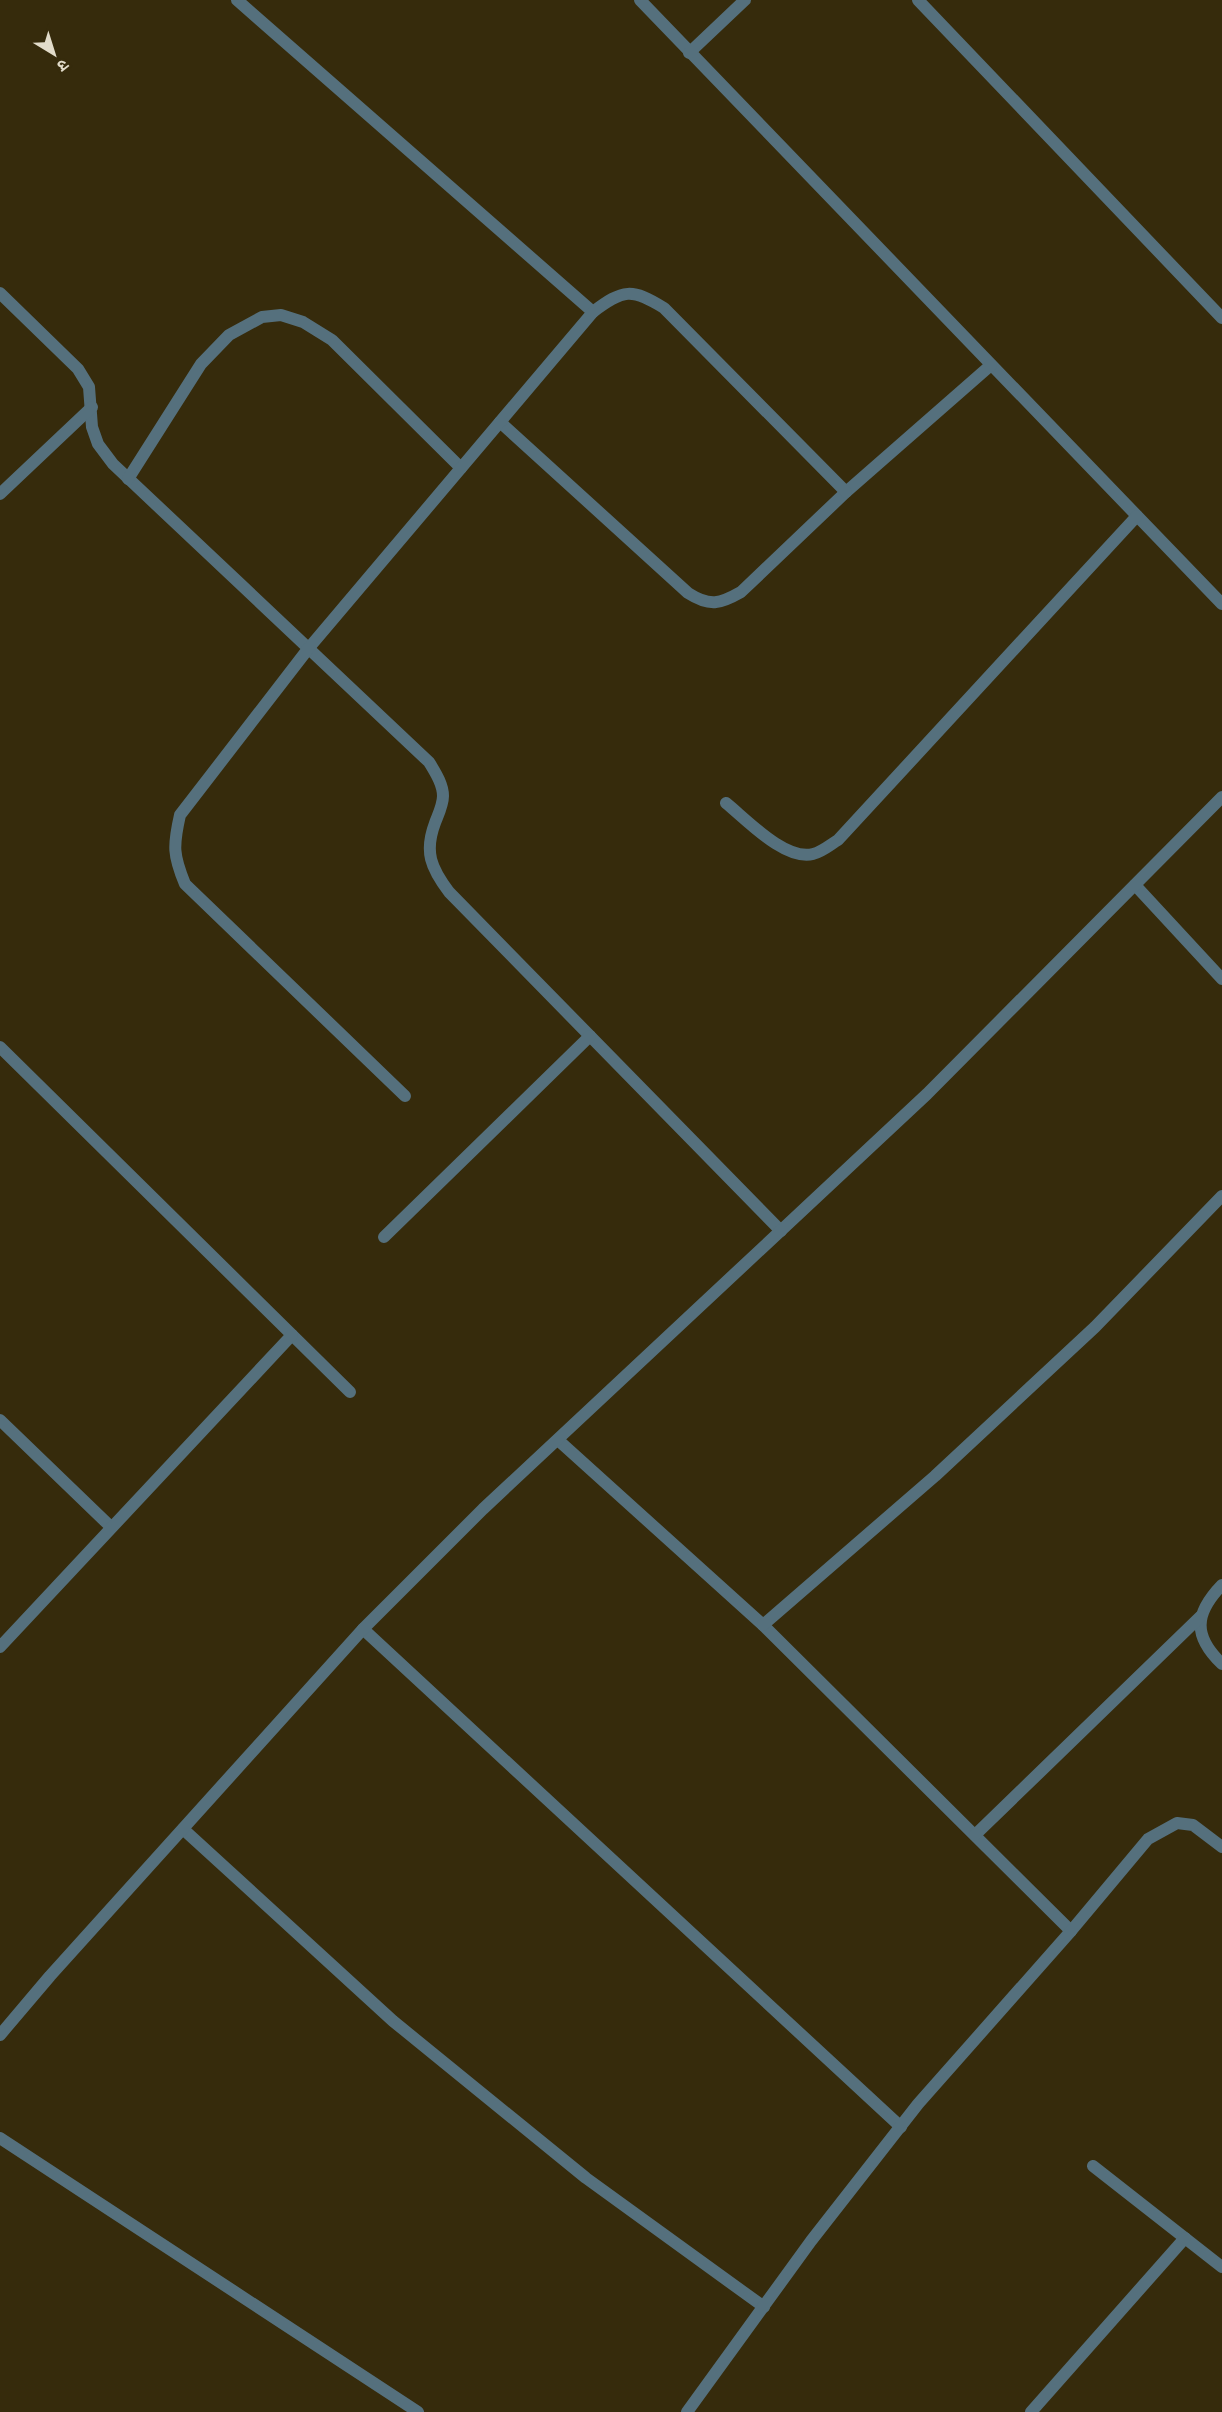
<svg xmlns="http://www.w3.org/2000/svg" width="1222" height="2412" font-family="Literata,'Noto Sans Devanagari',serif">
<rect width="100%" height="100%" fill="#362b0c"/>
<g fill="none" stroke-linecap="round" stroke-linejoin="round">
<g stroke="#55707d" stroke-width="12">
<path d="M237 0 593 312"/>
<path d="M640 0 1222 604"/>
<path d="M918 0 1222 318"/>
<path d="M689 53 745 0"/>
<path d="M0 293 78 369 89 387 92 427 98 444 113 464 429 762C435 772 443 784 443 796 443 805 438 815 435 823 424 852 431 868 449 892L781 1231"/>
<path d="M500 422 688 593C710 607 720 604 741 592L846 492 991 365"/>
<path d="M128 479 201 364 229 335 262 317 281 315 303 322 332 340 461 468"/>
<path d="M0 494 92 407"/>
<path d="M726 803C747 820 785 861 813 854 822 852 830 845 838 840L1137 516"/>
<path d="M1135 885 1222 979"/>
<path d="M0 1047 350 1392"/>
<path d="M405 1096 185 884C173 855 173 846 180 815L308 649 593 312C623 289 632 288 664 308L846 492"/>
<path d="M384 1237 590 1036"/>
<path d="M0 1420 111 1527"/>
<path d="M558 1440 763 1625 1071 1931"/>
<path d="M1222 1585C1194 1614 1193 1636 1222 1664"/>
<path d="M763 1625 935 1476 1095 1327 1222 1196"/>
<path d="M363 1629 901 2127"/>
<path d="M0 1647 292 1335"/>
<path d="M183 1829 393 2021 586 2178 764 2307"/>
<path d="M975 1835 1201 1616"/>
<path d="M0 2035 50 1976 363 1629 483 1509 927 1094 1222 797"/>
<path d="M0 2138 418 2412"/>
<path d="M1093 2166 1222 2267"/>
<path d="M687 2412 811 2241 918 2104 1071 1931 1148 1839 1177 1823 1193 1825 1222 1847"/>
<path d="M1031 2412 1185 2238"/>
</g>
</g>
<g transform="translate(54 54) rotate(142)" stroke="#362b0c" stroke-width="4.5" paint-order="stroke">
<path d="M0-4.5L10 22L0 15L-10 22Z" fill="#e2dcca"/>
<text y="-9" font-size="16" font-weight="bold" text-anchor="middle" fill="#e2dcca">उ</text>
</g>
</svg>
